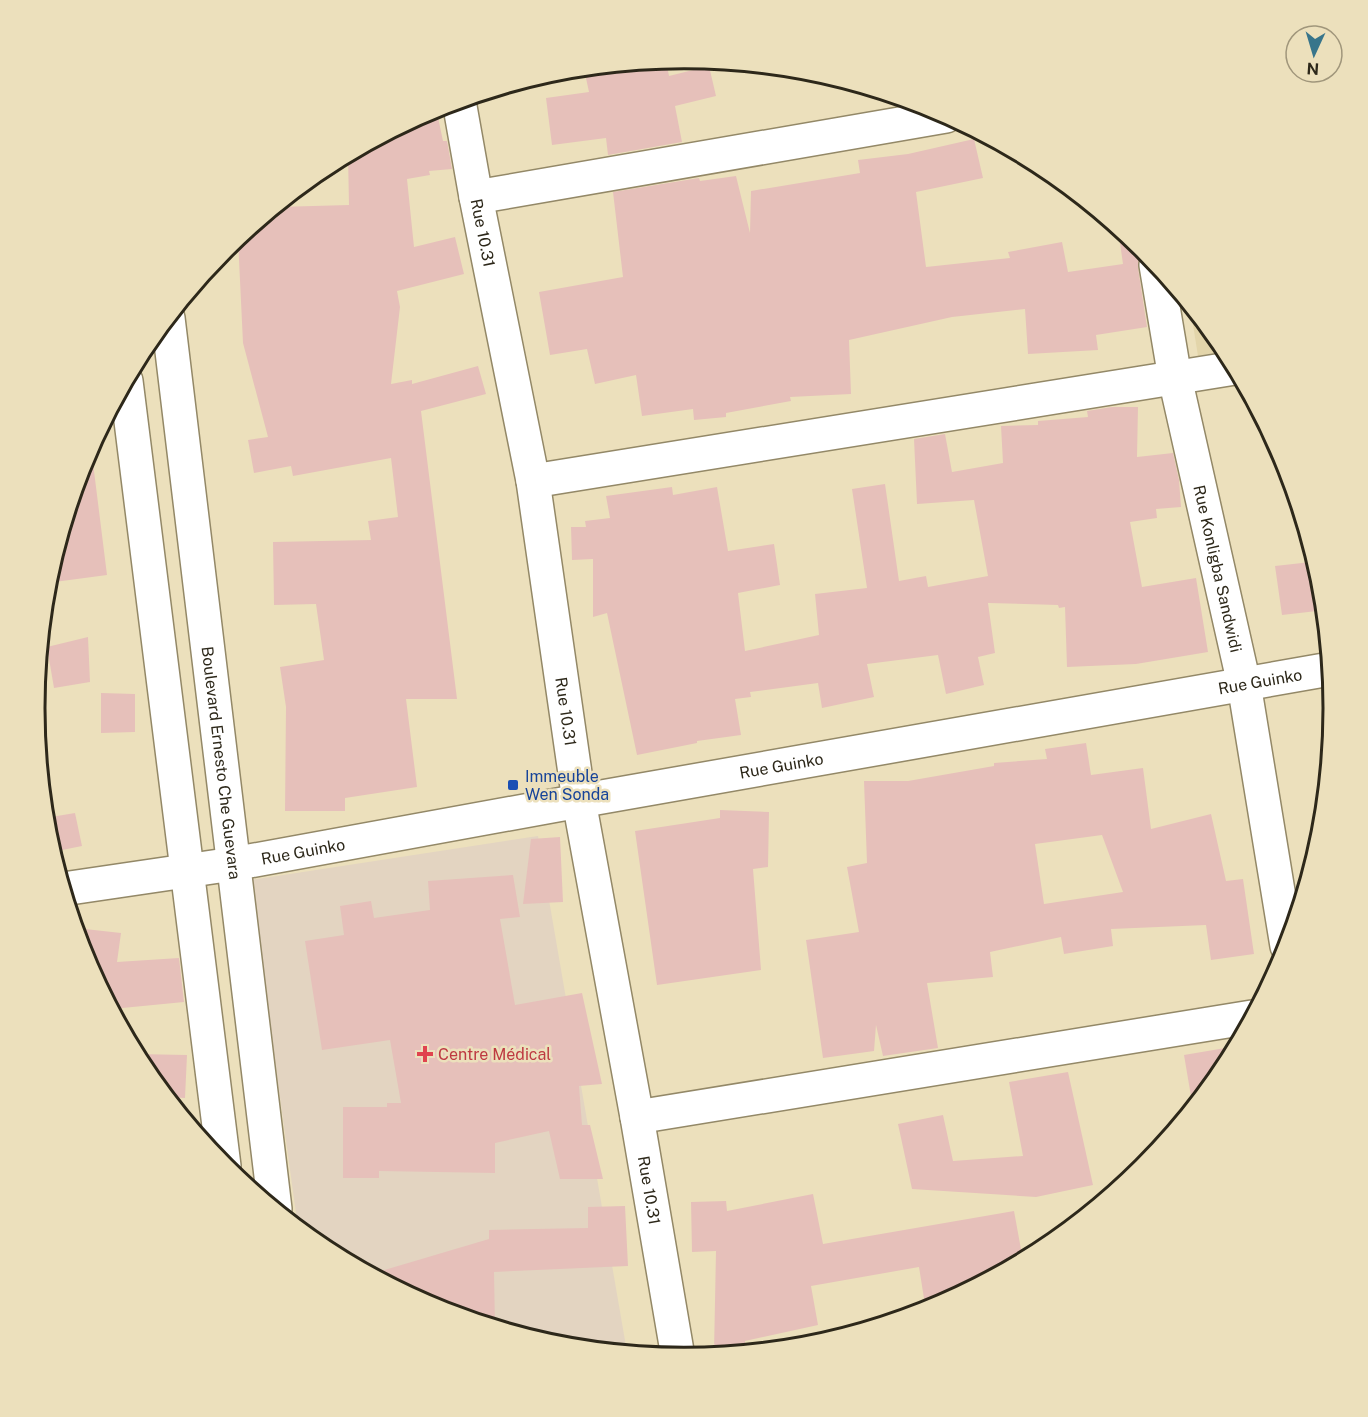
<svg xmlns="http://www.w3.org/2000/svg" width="1368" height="1417" font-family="'Public Sans',sans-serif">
<rect width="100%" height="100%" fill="#ece0bc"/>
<path fill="#e3d5aa" d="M1190 306 1224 348 1226 351 1198 356Z"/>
<path fill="#e3d4c1" d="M538 836 627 1352 557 1345 435 1308 323 1248 298 1228 250 880Z"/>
<g fill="#e6c0ba" fill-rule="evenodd">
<path d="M666 61 669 76 709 66 716 96 675 106 682 142 608 155 606 138 552 145 546 98 589 92 584 69Z"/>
<path d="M436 108 443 141H447L452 169 429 171 430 175 407 179 414 247 455 237 464 274 397 291 400 307 391 384 412 380V384L478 366 486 394 421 411 457 699H406L417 787 345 798V811H285L286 707 280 667 324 660 316 604 274 605 273 542 371 540 368 521 398 517 391 458 293 476 291 466 254 473 248 440 268 437 243 343 238 239 277 207 349 205 348 155Z"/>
<path d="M974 139 983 178 916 192 926 267 1010 258 1008 252 1062 242 1068 272 1123 264 1118 229 1144 250 1139 258 1138 268 1147 327 1096 335 1098 350 1028 354 1025 309 952 317 849 340 851 394 790 397 791 401 726 413V417L694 420 693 409 642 416 636 375 595 384 587 349 550 355 539 292 623 277 613 192 699 178 700 181 736 176 750 233 751 191 860 173 858 160 908 154Z"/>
<path d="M1112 407H1138L1137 457 1173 453 1179 480 1181 507 1156 509 1157 518 1130 522 1142 587 1196 578 1208 652 1136 664 1067 667 1065 607 1059 608 1058 605 988 603 995 653 978 657 984 685 946 694 938 655 867 664 874 697 822 708 818 683 750 692 751 697 735 699 741 735 697 741V743L637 755 607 613 593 617V559L572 560 571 527H586L585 521 610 518 606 496 672 487 673 495 717 487 728 551 774 544 780 585 738 593 745 651 819 635 815 594 867 588 852 489 885 484 899 581 926 576 928 587 988 576 974 500 917 504 914 439 945 434 952 472 1003 463 1001 426 1038 425V421L1088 417 1087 411Z"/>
<path d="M91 447 107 575 47 583 84 460Z"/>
<path d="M1311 562 1317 611 1282 615 1275 566Z"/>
<path d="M88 637 90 682 54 688 47 647Z"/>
<path d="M101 693 135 694V732L101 733Z"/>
<path d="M1086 743 1091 775 1143 768 1151 829 1211 814 1226 881 1243 879 1254 954 1211 960 1206 925 1111 929 1113 946 1064 954 1061 937 990 952 993 977 927 983 938 1048 883 1056 876 1025 874 1051 823 1058 806 940 859 932 847 867 867 863 864 781H908L994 766V763L1047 759 1045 749ZM1102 835 1123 892 1044 904 1035 844Z"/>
<path d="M720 810 769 812 768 867 753 869 761 970 657 985 635 831 720 818Z"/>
<path d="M75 813 82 846 52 852 47 835 45 818Z"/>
<path d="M560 837 563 902 523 904 531 839Z"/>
<path d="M513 875 520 917 500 919 515 1005 582 993 602 1084 579 1086 582 1125H590L603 1179H560L549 1131 495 1143V1173L379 1171V1178H343V1107H387V1103H401L390 1040 322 1050 305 941 344 935 340 906 371 901 374 918 430 910 428 881Z"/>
<path d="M85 929 121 933 117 962 179 958 184 1002 112 1009 84 957 76 932H85Z"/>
<path d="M1237 1046 1224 1070 1193 1108 1184 1055Z"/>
<path d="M136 1054 187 1055 185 1098 167 1097 144 1069Z"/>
<path d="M1068 1072 1093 1185 1036 1197 912 1189 898 1124 943 1115 953 1161 1023 1156 1009 1082Z"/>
<path d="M813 1194 823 1244 1014 1211 1023 1260 926 1311 919 1267 811 1286 818 1325 745 1341V1352H714L716 1251 692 1252 691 1202 726 1201 727 1211Z"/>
<path d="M625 1206 628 1266 494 1272 495 1327 435 1308 371 1274 489 1239V1230L588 1228V1207Z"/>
</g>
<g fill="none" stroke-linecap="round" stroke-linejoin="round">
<defs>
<g id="minor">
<path id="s1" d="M459 101 476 197 533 481 579 801 637 1117 678 1357"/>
<path d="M476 197 946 116"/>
<path id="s2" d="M1156 265 1175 378 1244 684 1287 946"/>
<path d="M533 481 1235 368"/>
<path id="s3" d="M63 889 233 864 579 801 1330 669"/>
<path d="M637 1117 1252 1017"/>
</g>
<g id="major">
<path id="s4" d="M168 318 275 1209"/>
<path d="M126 381 224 1166"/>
</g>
</defs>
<use href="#minor" stroke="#938867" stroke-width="36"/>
<use href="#major" stroke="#938867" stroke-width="36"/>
<use href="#minor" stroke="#fff" stroke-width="33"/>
<use href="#major" stroke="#fff" stroke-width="33"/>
</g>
<rect fill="#1a4fb4" stroke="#ece0bc" stroke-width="2" x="507" y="779" width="12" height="12" rx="3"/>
<path fill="#e0444e" stroke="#ece0bc" stroke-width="2" d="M422 1045h6v6h6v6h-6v6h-6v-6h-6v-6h6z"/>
<g text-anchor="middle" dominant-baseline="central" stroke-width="5" stroke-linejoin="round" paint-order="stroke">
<g font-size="16" fill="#2d281a" stroke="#ece0bc">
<text stroke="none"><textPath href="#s1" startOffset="134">Rue 10.31</textPath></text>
<text stroke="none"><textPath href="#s2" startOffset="310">Rue Konligba Sandwidi</textPath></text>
<text stroke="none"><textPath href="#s3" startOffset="1215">Rue Guinko</textPath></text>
<text stroke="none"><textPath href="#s1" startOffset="620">Rue 10.31</textPath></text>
<text stroke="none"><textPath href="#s4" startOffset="448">Boulevard Ernesto Che Guevara</textPath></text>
<text stroke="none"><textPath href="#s3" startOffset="729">Rue Guinko</textPath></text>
<text stroke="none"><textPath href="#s3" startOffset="243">Rue Guinko</textPath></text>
<text stroke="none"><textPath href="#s1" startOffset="1106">Rue 10.31</textPath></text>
</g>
<g font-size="16" fill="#164399" stroke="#ece0bc" text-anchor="start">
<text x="525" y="776">Immeuble<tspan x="525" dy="18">Wen Sonda</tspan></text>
</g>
<g font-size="16" fill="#be3a42" stroke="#ece0bc" text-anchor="start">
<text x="438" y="1054">Centre Médical</text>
</g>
</g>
<path d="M0 0H1368V1417H0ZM45 708a639 639 0 1 1 1278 0a639 639 0 1 1-1278 0Z" fill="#ece0bc" fill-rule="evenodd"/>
<path fill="none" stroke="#2d281a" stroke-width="3" d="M45 708a639 639 0 1 1 1278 0a639 639 0 1 1-1278 0Z"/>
<g transform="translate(1314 54) rotate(184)"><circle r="28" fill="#ece0bc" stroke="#a0967b" stroke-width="1.5"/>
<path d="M0-4.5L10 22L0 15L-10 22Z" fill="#38758b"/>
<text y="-9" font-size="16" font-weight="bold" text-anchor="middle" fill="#2d281a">N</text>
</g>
</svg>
